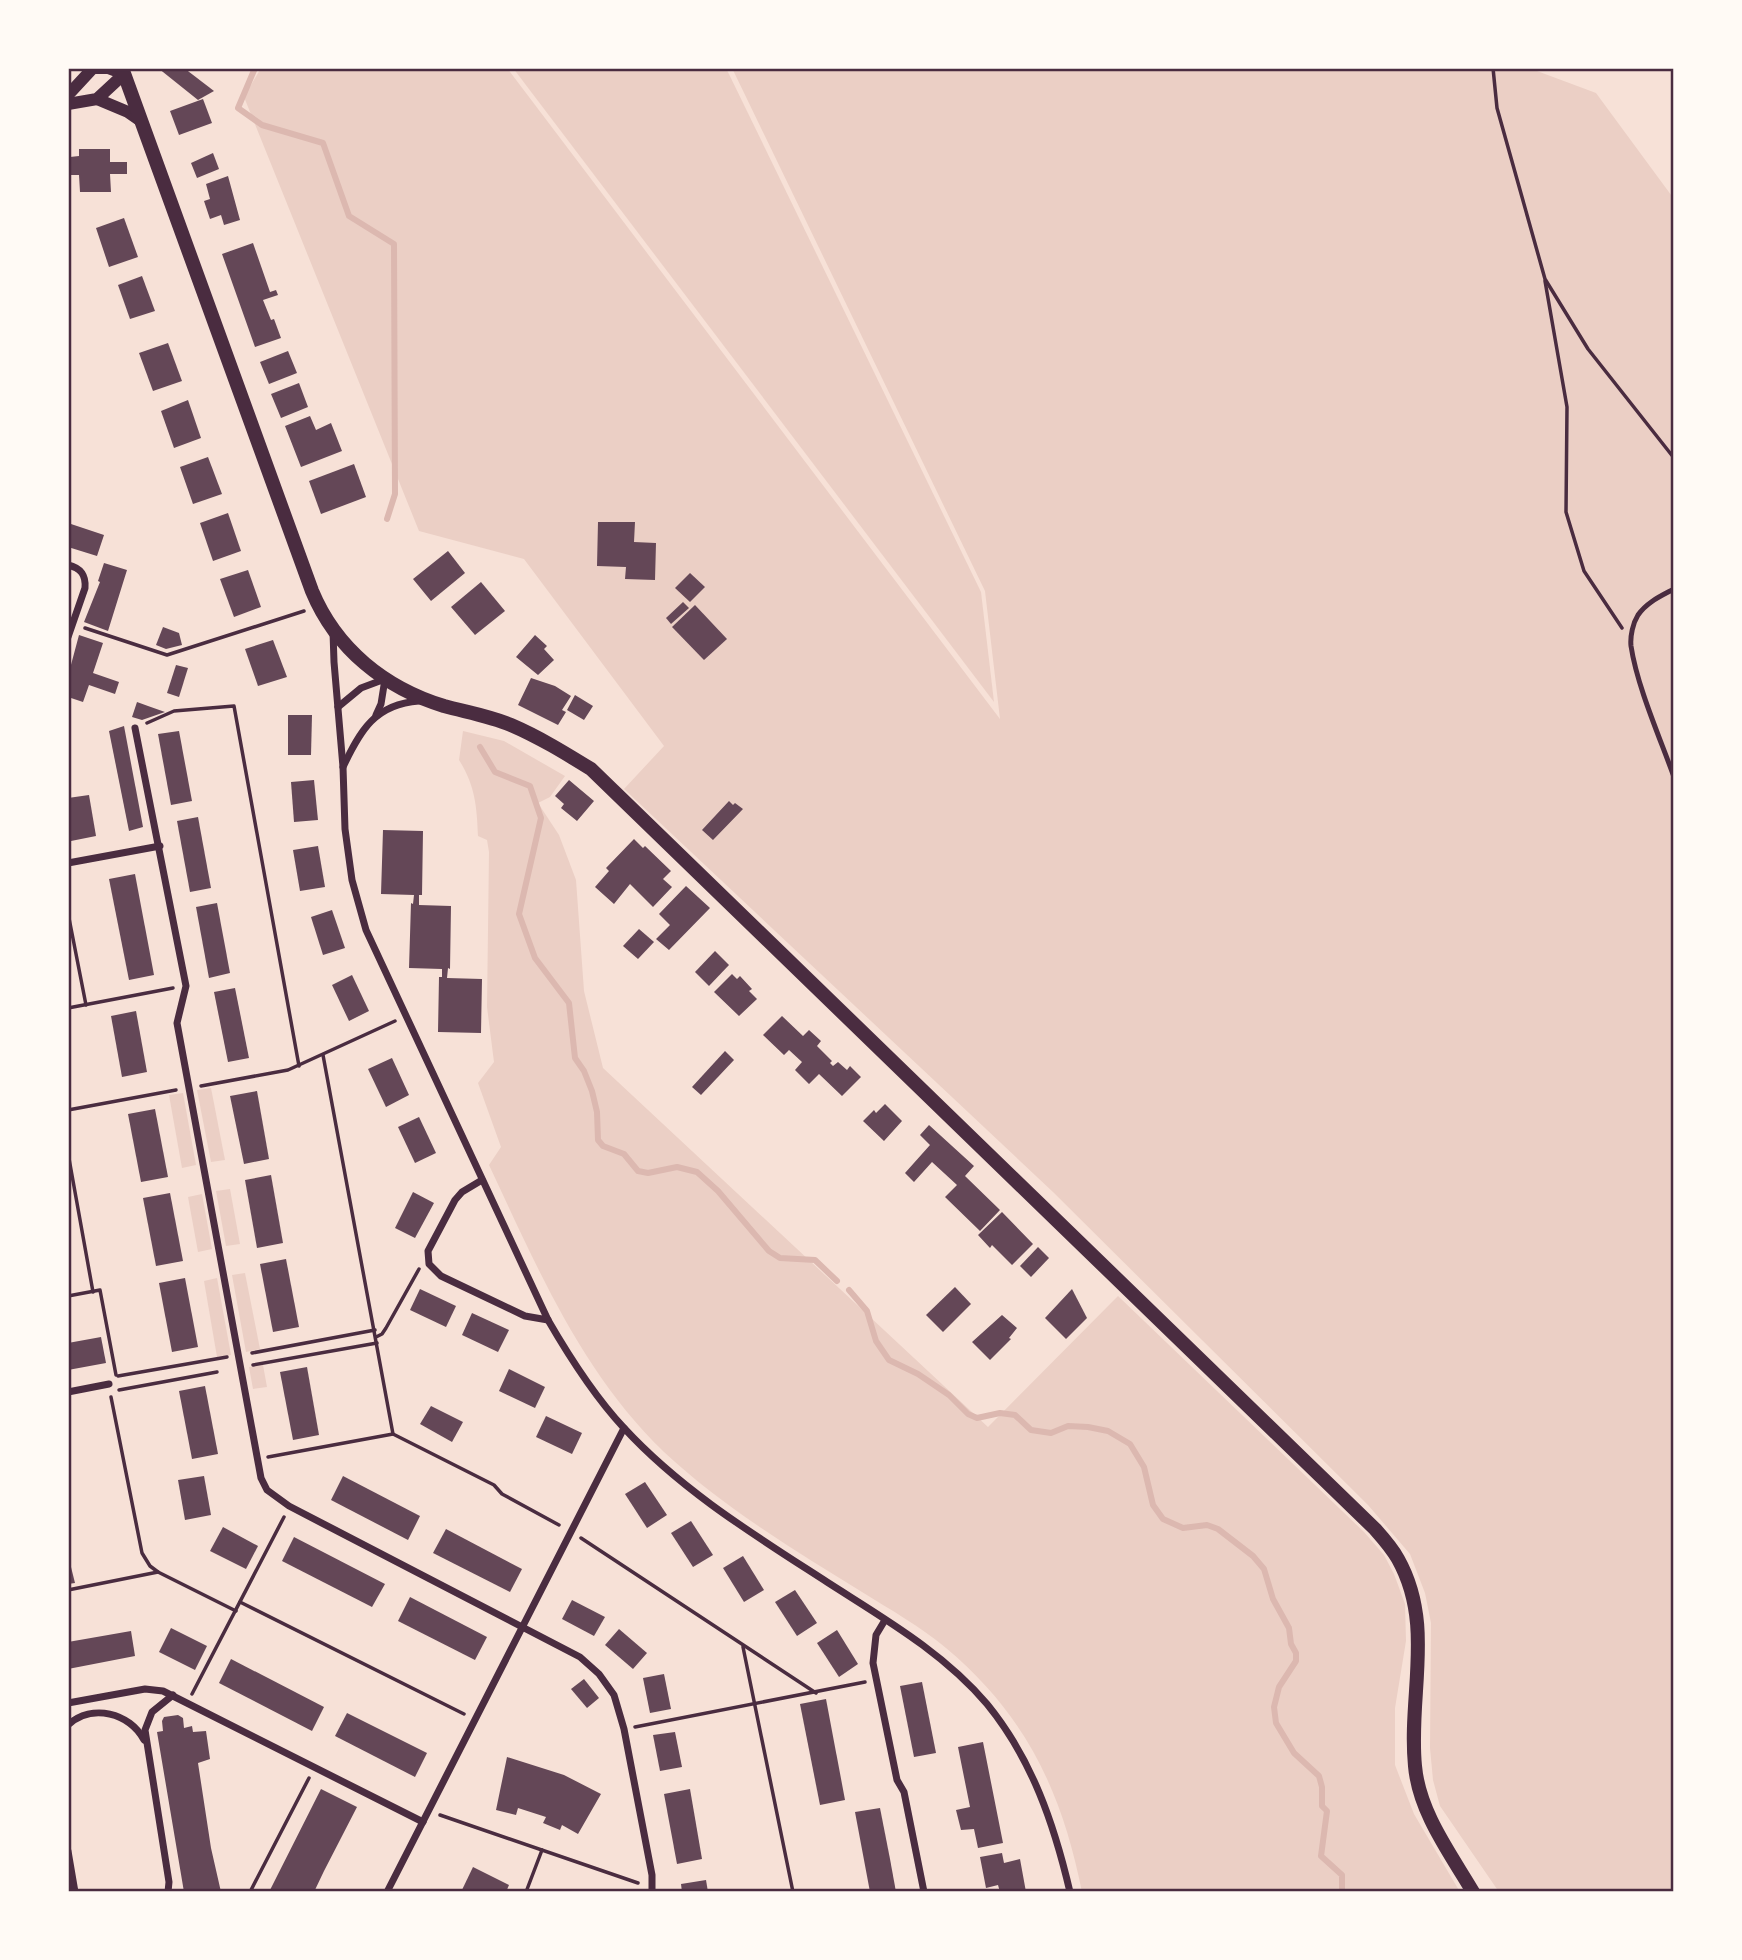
<svg xmlns="http://www.w3.org/2000/svg" width="1742" height="1960" font-family="'Titillium Web',sans-serif">
<rect width="100%" height="100%" fill="#f7e1d7"/>
<g fill="#ebcfc5">
<path d="M261 68H507L1000 719 985 591 732 68H1529L1596 93 1674 199V1892H1499L1440 1806 1433 1780 1430 1748 1431 1623 1425 1593 1410 1554 1368 1505 1053 1192 624 789 664 746 524 559 419 531 244 97Z"/>
<path d="M513 68H726L981 592 994 702Z"/>
<path d="M463 731 504 741 565 776 550 797 538 803 559 835 576 880 584 991 603 1068 988 1427 1118 1296 1364 1532 1384 1555 1394 1574 1405 1604 1406 1641 1395 1708V1765L1414 1814 1460 1892H1082C1062 1792 1026 1715 946 1648 921 1627 891 1610 862 1592 794 1550 723 1507 664 1452 581 1372 537 1267 489 1165L501 1147 478 1083 494 1062 487 1007 489 852 487 840 478 836C477 807 475 785 459 760Z"/>
<path d="M211 1088 225 1160 211 1162 197 1090Z"/>
<path d="M183 1093 196 1165 182 1168 169 1095Z"/>
<path d="M230 1189 240 1244 226 1246 216 1191Z"/>
<path d="M202 1194 212 1249 198 1252 188 1197Z"/>
<path d="M245 1273 260 1349 246 1352 232 1275Z"/>
<path d="M217 1278 231 1355 217 1357 204 1281Z"/>
<path d="M263 1365 267 1387 253 1389 249 1367Z"/>
</g>
<g fill="none" stroke-linecap="round" stroke-linejoin="round">
<g stroke="#dcb8b0" stroke-width="6">
<path d="M255 68 238 108 262 125 323 143 349 216 394 244 395 494 387 519"/>
<path d="M480 747 495 772 530 786 541 818 519 914 535 958 569 1003 575 1058 584 1071 592 1091 597 1112 598 1140 603 1146 624 1154 638 1171 648 1173 677 1167 697 1172 718 1191 769 1251 780 1258 815 1260 837 1281"/>
<path d="M849 1290 867 1311 876 1341 889 1360 918 1374 949 1395 968 1414 977 1418 1000 1413 1015 1415 1031 1430 1051 1433 1068 1426 1088 1427 1108 1431 1130 1444 1144 1467 1153 1505 1163 1519 1183 1528 1207 1525 1218 1529 1253 1556 1264 1569 1273 1599 1289 1628 1291 1644 1296 1653V1661L1279 1687 1274 1707 1276 1723 1294 1753 1319 1776 1322 1787V1806L1327 1811 1321 1856 1342 1875V1892"/>
</g>
</g>
<g fill="#644757">
<path d="M158 68H184L214 91 198 100Z"/>
<path d="M203 99 212 123 179 135 170 111Z"/>
<path d="M79 149H110V162H127V174H110L111 192H80L79 175H70V157L79 156Z"/>
<path d="M213 153 219 169 197 178 191 163Z"/>
<path d="M228 176 240 220 224 225 221 215 210 219 204 201 210 199 206 184Z"/>
<path d="M124 218 138 257 109 267 96 228Z"/>
<path d="M253 243 270 292 276 290 278 295 263 300 271 320 274 319 281 338 255 347 222 254Z"/>
<path d="M142 276 155 311 130 319 118 285Z"/>
<path d="M168 343 182 381 153 391 139 353Z"/>
<path d="M288 351 297 373 269 384 260 362Z"/>
<path d="M299 383 308 407 281 418 271 394Z"/>
<path d="M188 400 201 438 174 448 161 411Z"/>
<path d="M310 416 316 430 331 423 342 451 301 467 285 426Z"/>
<path d="M208 457 222 494 193 504 180 467Z"/>
<path d="M354 464 366 497 321 514 309 481Z"/>
<path d="M228 513 241 551 213 561 200 523Z"/>
<path d="M598 522H635L634 542 656 543 655 580 625 579 626 567 597 566Z"/>
<path d="M68 523 104 535 97 556 68 547Z"/>
<path d="M448 551 465 573 431 601 413 579Z"/>
<path d="M104 563 127 570 108 631 84 622 100 582 98 581Z"/>
<path d="M248 570 261 607 234 617 220 579Z"/>
<path d="M690 573 705 587 690 602 675 588Z"/>
<path d="M481 582 505 611 475 635 451 607Z"/>
<path d="M683 602 689 608 671 624 666 618Z"/>
<path d="M695 605 727 639 704 660 672 627Z"/>
<path d="M163 627 179 633 182 645 166 649 156 645Z"/>
<path d="M79 635 103 643 93 673 119 682 115 694 89 685 83 702 68 697V676Z"/>
<path d="M535 635 547 646 544 649 554 660 538 675 516 657Z"/>
<path d="M273 640 287 677 258 686 245 649Z"/>
<path d="M176 665 188 668 179 697 167 693Z"/>
<path d="M531 678 555 686 571 696 562 710 566 712 558 725 518 705Z"/>
<path d="M575 695 593 706 584 720 567 710Z"/>
<path d="M137 702 148 706 165 712 142 720 132 717Z"/>
<path d="M288 715H312L311 755H288Z"/>
<path d="M124 726 143 827 129 831 109 731Z"/>
<path d="M179 731 192 801 171 805 158 734Z"/>
<path d="M314 780 318 820 294 822 291 782Z"/>
<path d="M569 780 594 801 577 821 561 808 564 804 555 796Z"/>
<path d="M89 795 96 836 71 841 68 798Z"/>
<path d="M729 801 733 805 735 803 743 809 713 840 702 830Z"/>
<path d="M198 817 211 888 190 892 177 821Z"/>
<path d="M383 830 423 831 422 895H419V905L451 906 450 969 448 968 447 978 482 979 481 1033 438 1032 439 977H442V969L409 968 411 903 413 904 414 895 381 894Z"/>
<path d="M634 839 643 848 645 846 671 871 663 879 672 887 653 907 630 884 614 904 595 887 609 871 606 868Z"/>
<path d="M318 846 325 887 300 891 293 850Z"/>
<path d="M135 874 154 975 129 980 109 879Z"/>
<path d="M686 886 710 908 669 950 656 939 670 925 659 914Z"/>
<path d="M217 903 230 973 209 978 196 907Z"/>
<path d="M332 910 345 948 323 955 311 917Z"/>
<path d="M639 929 654 942 638 959 623 946Z"/>
<path d="M715 951 729 965 709 986 695 972Z"/>
<path d="M732 974 737 979 740 976 752 989 749 991 757 999 739 1016 714 992Z"/>
<path d="M352 975 369 1011 349 1021 332 985Z"/>
<path d="M235 988 249 1058 228 1062 214 992Z"/>
<path d="M136 1011 147 1072 122 1077 111 1016Z"/>
<path d="M782 1016 803 1036 809 1030 821 1041 817 1046 832 1061 830 1063 833 1066 838 1062 847 1070 850 1066 861 1077 842 1096 819 1074 809 1084 795 1070 802 1062 789 1050 784 1055 763 1035Z"/>
<path d="M725 1051 734 1060 701 1095 692 1087Z"/>
<path d="M392 1058 409 1095 386 1107 368 1069Z"/>
<path d="M257 1091 269 1159 244 1164 230 1096Z"/>
<path d="M885 1104 902 1121 884 1141 863 1121 874 1110 876 1113Z"/>
<path d="M155 1109 168 1177 141 1182 128 1114Z"/>
<path d="M419 1117 436 1153 415 1163 398 1127Z"/>
<path d="M929 1125 974 1166 965 1176 1000 1210 980 1231 945 1197 957 1185 932 1162 914 1182 905 1173 930 1145 920 1135Z"/>
<path d="M271 1175 283 1243 257 1248 245 1180Z"/>
<path d="M413 1192 434 1203 415 1238 395 1228Z"/>
<path d="M170 1193 183 1261 156 1266 143 1198Z"/>
<path d="M1002 1212 1033 1244 1012 1265 992 1245 990 1248 978 1235Z"/>
<path d="M1038 1247 1049 1258 1031 1277 1020 1266Z"/>
<path d="M286 1259 299 1327 273 1332 260 1264Z"/>
<path d="M185 1278 198 1347 172 1352 159 1283Z"/>
<path d="M955 1287 971 1304 943 1332 926 1315Z"/>
<path d="M420 1289 456 1306 446 1327 410 1310Z"/>
<path d="M1072 1289 1087 1318 1066 1339 1045 1318Z"/>
<path d="M472 1313 509 1330 498 1352 462 1335Z"/>
<path d="M1002 1315 1017 1328 1009 1338 1011 1339 990 1360 972 1342Z"/>
<path d="M101 1337 106 1363 68 1370V1343Z"/>
<path d="M307 1367 319 1435 293 1440 280 1372Z"/>
<path d="M509 1369 545 1387 535 1408 499 1391Z"/>
<path d="M205 1386 218 1454 192 1459 179 1391Z"/>
<path d="M431 1406 463 1422 452 1442 420 1424Z"/>
<path d="M546 1416 582 1433 572 1454 536 1437Z"/>
<path d="M204 1476 211 1515 185 1520 178 1480Z"/>
<path d="M343 1476 420 1516 408 1540 331 1500Z"/>
<path d="M645 1482 667 1515 647 1528 625 1494Z"/>
<path d="M691 1521 713 1555 693 1567 671 1533Z"/>
<path d="M223 1527 258 1546 246 1569 210 1551Z"/>
<path d="M446 1529 522 1569 510 1592 433 1553Z"/>
<path d="M294 1537 385 1584 372 1607 282 1561Z"/>
<path d="M68 1555 75 1583 68 1584Z"/>
<path d="M743 1556 764 1590 744 1602 723 1568Z"/>
<path d="M795 1590 817 1623 797 1636 775 1602Z"/>
<path d="M410 1597 487 1637 475 1660 398 1621Z"/>
<path d="M572 1600 605 1617 594 1636 562 1619Z"/>
<path d="M171 1628 207 1646 195 1670 159 1652Z"/>
<path d="M619 1629 647 1653 633 1669 605 1645Z"/>
<path d="M837 1630 858 1664 839 1677 817 1643Z"/>
<path d="M131 1631 135 1656 68 1669V1642Z"/>
<path d="M231 1659 324 1707 312 1731 219 1683Z"/>
<path d="M664 1674 671 1709 650 1713 643 1678Z"/>
<path d="M584 1679 599 1698 587 1708 571 1689Z"/>
<path d="M922 1682 936 1753 914 1757 900 1686Z"/>
<path d="M826 1699 845 1800 820 1805 800 1704Z"/>
<path d="M347 1713 427 1753 415 1777 335 1736Z"/>
<path d="M178 1715 183 1718 184 1728 192 1726 193 1732 206 1731 210 1759 198 1763 211 1848 221 1892H184L157 1732 163 1731 162 1721 164 1717Z"/>
<path d="M675 1732 682 1767 660 1771 653 1735Z"/>
<path d="M983 1742 1003 1843 978 1848 974 1829 961 1830 956 1810 970 1807 958 1747Z"/>
<path d="M507 1757 564 1775 601 1794 578 1834 562 1825 560 1830 543 1823 546 1817 518 1808 516 1815 496 1810Z"/>
<path d="M321 1789 357 1807 324 1871 314 1892H269Z"/>
<path d="M690 1789 702 1859 677 1864 664 1794Z"/>
<path d="M880 1808 890 1859 896 1892H870L855 1812Z"/>
<path d="M1002 1853 1004 1863 1020 1859 1026 1892H1000L998 1885 986 1888 980 1857Z"/>
<path d="M473 1867 509 1885 506 1892H461Z"/>
<path d="M706 1880 708 1892H682L681 1884Z"/>
</g>
<g fill="none" stroke-linecap="round" stroke-linejoin="round">
<g stroke="#4a2c40" stroke-width="3.5">
<path d="M1493 68 1497 108 1545 279 1588 349 1674 458"/>
<path d="M1545 281 1567 407 1566 512 1584 571 1622 628"/>
<path d="M85 628 167 655 304 611"/>
<path d="M147 723 174 711 234 706 299 1066"/>
<path d="M68 913 86 1005"/>
<path d="M68 1008 173 988"/>
<path d="M323 1055 393 1434 494 1485 502 1494 559 1525"/>
<path d="M201 1086 288 1070 395 1021"/>
<path d="M68 1110 176 1090"/>
<path d="M68 1153 93 1292"/>
<path d="M68 1296 100 1290 116 1375"/>
<path d="M376 1337 382 1334 386 1328 419 1269"/>
<path d="M252 1353 375 1330"/>
<path d="M253 1365 377 1343"/>
<path d="M118 1376 227 1357"/>
<path d="M119 1390 217 1372"/>
<path d="M111 1397 142 1553 150 1566 158 1572 236 1611"/>
<path d="M268 1457 393 1434"/>
<path d="M581 1538 816 1693"/>
<path d="M68 1590 158 1572"/>
<path d="M240 1602 464 1714"/>
<path d="M743 1647 793 1892"/>
<path d="M192 1694 284 1517"/>
<path d="M635 1727 865 1682"/>
<path d="M440 1815 638 1883"/>
<path d="M250 1892 309 1778"/>
<path d="M526 1892 542 1850"/>
</g>
<path stroke="#4a2c40" stroke-width="5" d="M1674 589C1661 596 1647 602 1638 615 1633 623 1630 636 1631 646 1637 686 1660 738 1674 777"/>
<g stroke="#4a2c40" stroke-width="7">
<path d="M68 565C81 568 86 575 85 588L68 637"/>
<path d="M333 632 334 662 343 767 345 829 352 880 366 930 548 1320C570 1358 594 1396 624 1428 682 1491 756 1536 827 1582 883 1618 943 1652 987 1704 1032 1759 1054 1824 1070 1892"/>
<path d="M338 707 361 688 385 679 381 704 376 715"/>
<path d="M135 728 186 986 177 1023 261 1478 267 1490 289 1506 580 1657 599 1674 614 1695 624 1729 652 1875V1892"/>
<path d="M343 767C360 731 375 704 419 701"/>
<path d="M68 863 160 846"/>
<path d="M482 1180 462 1192 455 1200 428 1251 429 1264 441 1276 525 1316 548 1320"/>
<path d="M68 1392 109 1384"/>
<path d="M885 1620 876 1635 873 1663 897 1780 904 1792 924 1892"/>
<path d="M68 1703 145 1689 163 1691 423 1822"/>
<path d="M68 1725C92 1703 130 1713 144 1740"/>
<path d="M68 1851 75 1892"/>
<path d="M168 1892 169 1882 145 1730 152 1712 173 1695"/>
<path d="M387 1892 624 1428"/>
</g>
<g stroke="#4a2c40" stroke-width="12">
<path d="M68 95 93 68"/>
<path d="M97 99 128 112 141 121"/>
<path d="M68 104 97 99 124 74 108 68H93"/>
</g>
<path stroke="#4a2c40" stroke-width="14" d="M122 68 312 591C336 649 385 688 444 706 466 712 490 716 511 725 539 737 565 753 591 769L1375 1529C1383 1538 1392 1548 1398 1559 1435 1625 1408 1695 1415 1766 1419 1812 1450 1853 1473 1892"/>
</g>
<rect width="1742" height="1960" fill="none" stroke="#fffaf5" stroke-width="140"/>
<rect x="70" y="70" width="1602" height="1820" fill="none" stroke="#4a2c40" stroke-width="2.5"/>
</svg>
